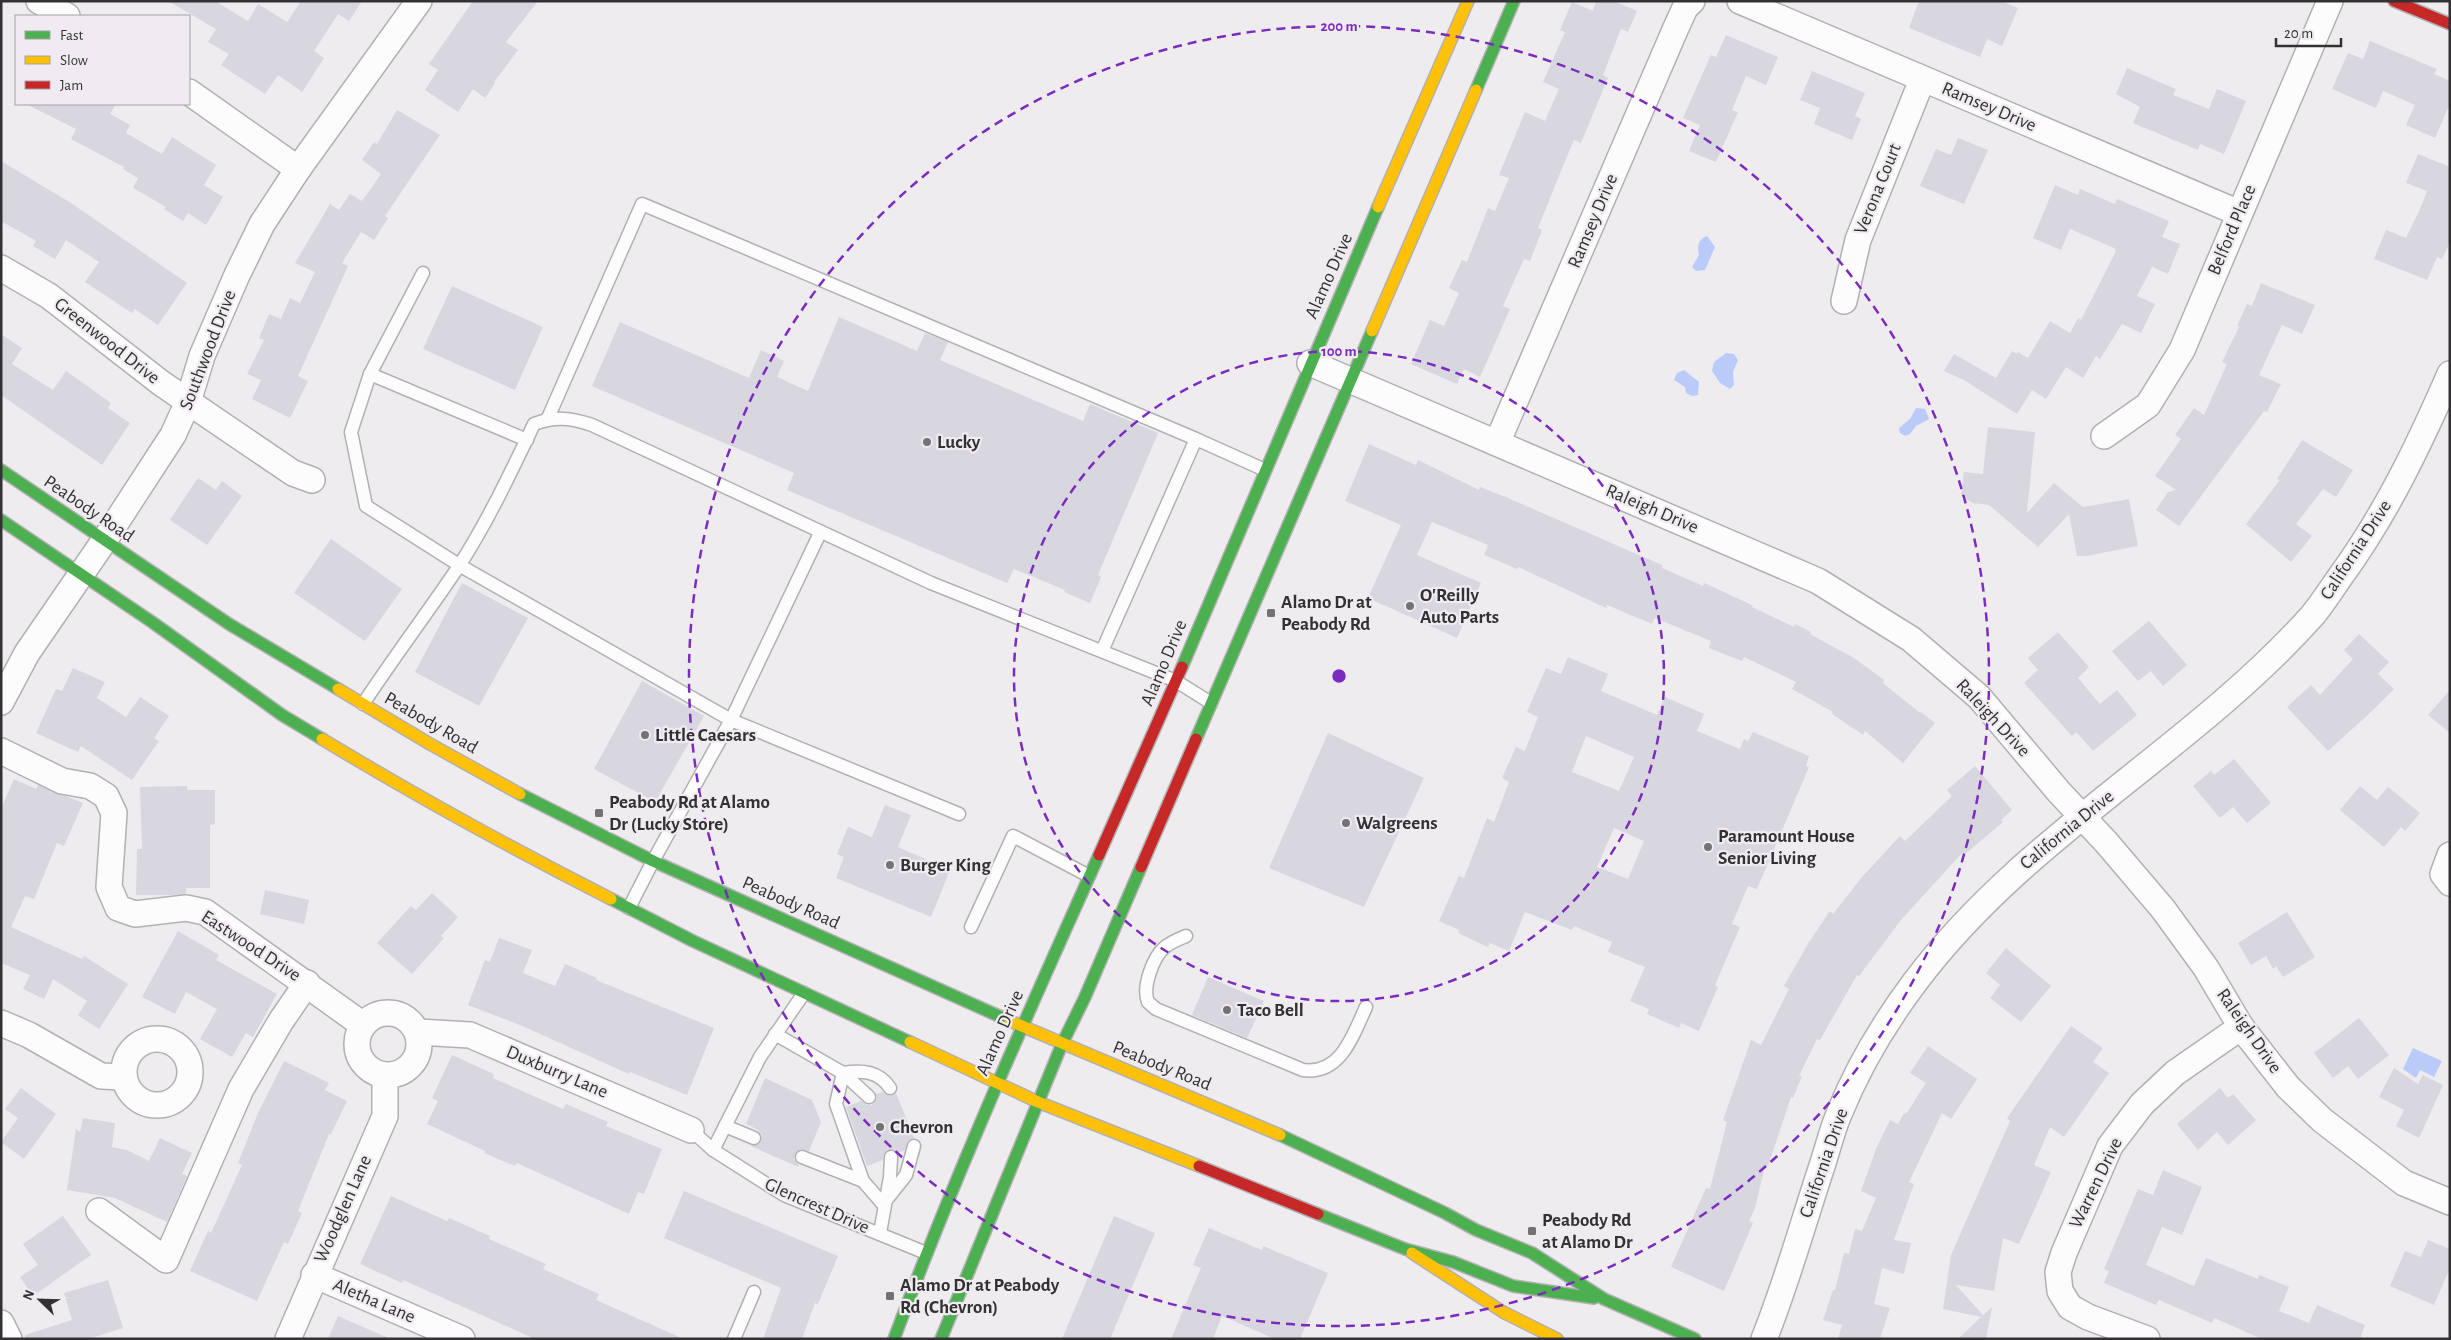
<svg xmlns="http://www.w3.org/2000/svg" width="2451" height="1340" font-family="'Alegreya Sans',sans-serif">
<rect width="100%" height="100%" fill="#efecf0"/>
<g fill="#bacbfa">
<path d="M1707 236 1715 247 1705 270 1696 271 1692 267 1699 255C1697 245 1698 240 1707 236Z"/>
<path d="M1726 353 1734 354 1738 360 1733 372 1734 385 1730 389 1720 383 1712 371 1714 362Z"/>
<path d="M1684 370 1699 382 1698 395 1692 396 1686 393 1685 387 1674 380 1677 373Z"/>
<path d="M1916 408 1925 409 1929 419 1916 426 1910 434 1905 436 1900 433 1899 428 1910 419Z"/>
<path d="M2413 1048 2442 1061 2434 1077 2420 1070 2416 1078 2403 1069Z"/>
</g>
<g fill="#d8d6df" fill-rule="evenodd">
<path d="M168 1H215L248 21 258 4 287 22 301 1H362L349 21 338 14 314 51 324 58 302 92 278 75 265 94 221 65 229 54 208 42 216 29Z"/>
<path d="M473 1H538L506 42 518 50 494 82 495 83 485 98 473 89 458 112 425 90 438 70 429 64Z"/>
<path d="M1596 1H1614L1637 11 1628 32 1621 29 1603 75 1608 78 1581 143 1574 140 1565 161 1538 228 1542 230 1530 261 1524 259 1503 306 1510 309 1480 377 1464 369 1457 384 1411 364 1430 320 1444 326 1459 293 1449 288 1462 260 1467 262 1488 208 1495 211 1509 178 1499 175 1525 112 1545 121 1559 89 1543 82 1565 32 1560 30 1572 2 1593 11Z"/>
<path d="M1919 1H2001L2018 8 2002 46 1987 39 1980 57 1909 28Z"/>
<path d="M1726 35 1778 57 1766 85 1746 76 1732 110 1738 112 1716 162 1689 151 1700 125 1683 118 1711 55 1716 57Z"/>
<path d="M2370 41 2437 69 2434 74 2450 81V103L2435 138 2406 125 2415 105 2383 91 2376 108 2332 89 2348 53 2363 59Z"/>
<path d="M2127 68 2176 89 2173 95 2209 109 2217 89 2246 101 2224 154 2200 144 2198 150 2133 123 2140 107 2116 94Z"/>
<path d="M1812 71 1865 93 1855 116 1861 119 1852 140 1814 124 1820 108 1800 100Z"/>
<path d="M26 104H116L110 114 130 125 126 133 162 154 172 137 216 165 204 185 223 197 206 225 188 213 183 221 164 209 166 207 133 188 138 178 123 169 124 167 71 139 76 129Z"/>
<path d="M397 110 440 135 385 216 388 218 374 240 361 232 342 263 348 266 298 376 308 381 290 418 252 399 261 380 247 374 264 340 259 338 269 314 281 319 290 298 300 303 315 272 295 263 330 204 339 210 350 194 362 201 381 174 362 160 374 142 377 144Z"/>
<path d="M1958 138 1988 150 1964 204 1920 186 1936 149 1951 155Z"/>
<path d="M2418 154 2450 167V242L2442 259 2437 257 2427 280 2374 259 2386 230 2406 238 2421 207 2427 191 2406 183Z"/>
<path d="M1 161 71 203 187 283 158 325 135 309 132 313 85 282 99 262 66 240 55 259 33 246 36 241 1 221Z"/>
<path d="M2055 185 2078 195 2080 189 2115 204 2117 199 2169 221 2162 237 2180 244 2168 274 2152 267 2137 296 2155 304 2141 333 2122 324 2100 359 2096 356 2083 378 2066 367 2046 399 2032 390 2017 414 1964 380 1944 371 1954 354 1996 378 2012 351 2017 354 2018 352 2028 358 2050 321 2070 333 2078 318 2081 320 2116 251 2114 248 2070 229 2061 250 2033 238Z"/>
<path d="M2261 283 2315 305 2302 334 2282 325 2259 375 2281 384 2267 412 2264 411 2179 526 2156 510 2168 492 2176 490 2155 476 2181 439 2175 435 2194 408 2204 415 2227 364 2222 362 2239 327 2237 326 2247 304 2252 306Z"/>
<path d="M452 286 543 327 515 390 423 349Z"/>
<path d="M839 317 917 351 925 333 948 342 940 360 1083 421 1090 404 1158 433 1098 575 1101 577 1090 603 1064 592 1065 590 1014 569 1007 583 787 490 794 473 592 386 620 322 749 378 761 350 784 361 777 377 808 391Z"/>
<path d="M1 334 22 348 12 364 53 390 66 371 111 403 108 408 130 423 102 465 1 395Z"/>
<path d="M1988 427 2035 432 2027 513 2054 483 2083 507 2129 499 2138 546 2086 556H2077L2069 514 2038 547 1989 505 1973 503 1961 496 1964 472 1983 474Z"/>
<path d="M2302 440 2353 470 2336 497 2323 489 2296 524 2312 536 2291 562 2246 524 2280 480 2277 479Z"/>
<path d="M1369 444 1416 465 1418 460 1479 490 1480 487 1508 498 1662 565V568L1703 586 1704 583 1752 605V607L1794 627 1795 624 1811 632 1810 634 1854 658 1884 680 1883 683 1920 713 1921 712 1935 723 1903 763 1865 731 1863 735 1832 714 1833 712 1792 689 1796 682 1744 657 1742 661 1709 648 1711 641 1655 618 1652 624 1607 605 1606 608 1518 567 1517 569 1484 555 1488 545 1432 522 1417 555 1481 583 1457 638 1368 598 1401 525 1345 501Z"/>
<path d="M198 478 216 490 222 481 242 496 207 545 170 520Z"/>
<path d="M331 539 402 589 365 641 294 593Z"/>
<path d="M462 583 528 618 479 706 415 672Z"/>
<path d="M2149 621 2187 665 2163 686 2151 671 2138 681 2112 651Z"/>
<path d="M2058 632 2089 667 2078 678 2100 704 2117 690 2137 715 2093 751 2076 732 2072 736 2024 683 2038 670 2028 658Z"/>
<path d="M2359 634 2389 662 2378 674 2394 689 2372 711 2328 751 2287 707 2311 685 2320 695 2353 659 2344 650Z"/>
<path d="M1568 657 1608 674 1601 691 1657 715 1665 697 1704 714 1697 731 1740 749 1744 739 1748 741 1753 732 1809 756 1806 766 1809 767 1757 889 1748 886 1732 924 1740 927 1715 985 1718 987 1699 1031 1681 1023 1679 1028 1647 1014 1649 1009 1630 1001 1645 967 1608 952 1612 942 1574 926 1572 930 1525 912 1509 951 1490 943 1488 947 1458 933 1459 930 1439 921 1459 876 1464 878 1487 818 1494 822 1509 782 1502 778 1516 747 1525 751 1538 717 1527 712 1546 668 1561 674ZM1586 736 1634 757 1619 791 1572 772ZM1614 828 1644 841 1628 879 1597 867Z"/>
<path d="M73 668 105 682 97 698 126 717 140 697 169 716 154 738 159 741 132 780 81 746 78 752 36 733 56 689 62 691Z"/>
<path d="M642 681 704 716 655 802 594 769Z"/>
<path d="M2450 690V733L2428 715Z"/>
<path d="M1328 733 1424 778 1364 907 1269 868Z"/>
<path d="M2234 759 2271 803 2247 823 2233 807 2220 818 2193 786 2211 771 2214 775Z"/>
<path d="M1975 766 2012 810 2001 820 2003 822 1964 855 1962 853 1901 920 1859 976 1857 975 1820 1040 1817 1039 1799 1076H1802L1793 1098 1791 1097 1768 1166H1765L1755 1208 1749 1221 1753 1223 1724 1291 1671 1267 1706 1188 1710 1189 1727 1122 1723 1120 1751 1040 1761 1045 1789 989 1784 986 1809 942 1830 911 1833 914 1862 877 1900 836 1905 841 1952 796 1947 790Z"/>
<path d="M14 779 36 789 38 785 83 803 64 846 57 843 34 899 25 896 11 927 82 959 84 956 128 984 99 1029 78 1015 87 1001 53 979 44 999 23 989 30 975 1 963V809Z"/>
<path d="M187 786V790H215V824L210 825V888H186V894L171 895H136L137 849H142L140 787Z"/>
<path d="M2360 786 2377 800 2388 787 2420 813 2405 831 2401 827 2384 847 2340 810Z"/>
<path d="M885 805 911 815 898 847 950 870 931 917 836 878 844 857 837 854 848 827 872 837Z"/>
<path d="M265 890 309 900 304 924 260 914Z"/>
<path d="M432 893 458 917 441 936 444 938 412 974 377 943 411 906 416 910Z"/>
<path d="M2287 912 2315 957 2283 977 2276 966 2273 969 2266 956 2251 965 2238 943Z"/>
<path d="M178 931 219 955 216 960 277 994 253 1037 246 1033 232 1057 200 1039 217 1009 186 992 175 1014 142 997Z"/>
<path d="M499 938 532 950 523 973 555 986 565 964 597 978 596 980 714 1028 687 1095 630 1072 629 1074 520 1025 468 1005 485 960 490 962Z"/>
<path d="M2006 948 2051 986 2021 1022 1990 998 2000 985 1986 973Z"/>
<path d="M1208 977 1264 1001 1247 1038 1192 1015Z"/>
<path d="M2359 1018 2389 1055 2358 1079 2348 1066 2333 1078 2314 1053Z"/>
<path d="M2071 1026 2103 1048 2093 1062 2109 1073 2064 1137 2050 1127 2034 1165 2051 1172 2019 1244 2003 1238 1994 1291 1956 1285 1983 1315 1992 1307 1986 1339H1958L1981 1317 1943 1309 1951 1255 2010 1121 2007 1118Z"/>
<path d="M1928 1046 1977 1079 1951 1119 1942 1113 1909 1182 1914 1184 1894 1240 1911 1243 1904 1274 1882 1268 1874 1304 1890 1308 1880 1339H1838L1842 1325 1823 1320 1833 1290H1835L1844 1253 1849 1254 1855 1229 1862 1231 1876 1198 1861 1191 1876 1149 1890 1120 1898 1124 1904 1113 1906 1114 1926 1083 1910 1073Z"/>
<path d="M452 1055 494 1074 493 1078 563 1109 566 1104 608 1122 606 1126 662 1149 644 1194 638 1192 629 1214 517 1163 515 1166 484 1153 485 1151 427 1124 438 1101 432 1098Z"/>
<path d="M284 1061 329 1083 325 1090 347 1101 331 1134H329L298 1211 302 1213 288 1244 284 1242 257 1301 190 1271 208 1231 211 1233 242 1165 238 1163 258 1113Z"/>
<path d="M2394 1068 2418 1084 2423 1075 2443 1085 2419 1138 2396 1126 2404 1110 2379 1097Z"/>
<path d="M765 1078 812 1100 821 1122 809 1151 800 1149 795 1154 794 1159 799 1165 798 1167 751 1146 759 1144 762 1136 758 1130 746 1124Z"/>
<path d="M21 1088 56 1114 24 1159 1 1142 18 1118 5 1109Z"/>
<path d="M2220 1088 2228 1098 2233 1094 2256 1120 2228 1145 2217 1132 2198 1150 2177 1124Z"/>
<path d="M882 1092 891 1096 896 1093 914 1138 908 1141 904 1151 898 1153 895 1150H888L884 1153 883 1160 867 1166 846 1107 861 1101 867 1105H872L877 1099 876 1094Z"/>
<path d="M83 1118 115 1123 112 1147 127 1150 149 1161 160 1138 192 1153 182 1174 187 1176 167 1222 115 1198 67 1190 76 1129 80 1132Z"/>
<path d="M2163 1170 2202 1187 2182 1235 2162 1227 2146 1265 2194 1286 2206 1258 2258 1279 2259 1275 2289 1287 2279 1311 2309 1323 2317 1305 2365 1325 2360 1339H2262L2214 1318 2212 1323 2159 1300 2156 1305 2104 1283 2109 1271 2104 1269 2138 1189 2153 1195Z"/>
<path d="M684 1191 838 1256 818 1304 815 1303 802 1339H763L781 1288 664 1238Z"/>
<path d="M391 1196 447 1221 449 1218 490 1236 489 1239 546 1264 543 1269 599 1294 596 1300 684 1339H535L403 1280 402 1283 360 1264Z"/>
<path d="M63 1216 91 1255 33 1296 20 1277 38 1265 23 1244Z"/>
<path d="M1114 1216 1155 1233 1110 1339H1062Z"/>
<path d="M1209 1228 1262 1250 1263 1246 1328 1273 1300 1339H1275L1222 1316 1213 1339H1171L1201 1268 1193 1265Z"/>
<path d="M2428 1240 2450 1249V1268L2434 1305 2390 1286 2405 1251 2421 1257Z"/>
<path d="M108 1280 123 1328 88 1339H25V1335L72 1320 64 1293Z"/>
<path d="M338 1316 391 1339H328Z"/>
</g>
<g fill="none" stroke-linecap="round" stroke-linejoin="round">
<defs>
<g id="lane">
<path d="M423 273 370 374 527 440"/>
<path d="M370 374 351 432 366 506 459 565 731 720 959 814"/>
<path d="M548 418 642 204 1196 439 1102 651"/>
<path d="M1196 439 1265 470"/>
<path d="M363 704C394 657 428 612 459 566 488 521 511 472 534 424 555 416 572 418 592 425L931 583 1176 681 1211 703"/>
<path d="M629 908 653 861 731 720 820 533"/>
<path d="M971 927 1013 836 1089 876"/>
<path d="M1186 936C1179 939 1171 942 1165 947 1153 957 1142 987 1148 1002L1156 1009 1303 1070C1341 1075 1353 1035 1366 1007"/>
<path d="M775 1034 843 1073 869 1097"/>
<path d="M890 1088C879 1071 862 1070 843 1073L836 1104 863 1181 883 1204 906 1175 914 1146"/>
<path d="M725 1126 754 1138"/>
<path d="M691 1130 713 1150 784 1195 926 1253"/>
<path d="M713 1150 760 1057 804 993"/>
<path d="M802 1157 863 1181"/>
<path d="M880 1233 890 1177 891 1157"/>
<path d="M734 1339 754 1292"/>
</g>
<g id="street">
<path d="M39 1 67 16"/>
<path d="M1740 1 2239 213"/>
<path d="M189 92 298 169"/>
<path d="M1 268 49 296 161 383 215 420 293 473 312 480"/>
<path d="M1844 301 1858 240 1922 80"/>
<path d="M1310 363 1818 581 1911 639 1979 697 2059 792 2106 842 2163 909 2206 968 2241 1027 2288 1087 2322 1120 2404 1183 2450 1202"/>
<path d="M2104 436 2148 405 2182 350 2330 1"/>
<path d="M1497 443 1675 30 1685 8 1692 1"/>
<path d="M1 702 27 653 104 541 173 435 188 402 202 356 237 275 262 224 298 169 419 1"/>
<path d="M1 751 62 781 90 786 106 796 114 813 109 887 118 908 135 914 186 908 205 912 363 1025"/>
<path d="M2450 855 2443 874 2450 883"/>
<circle cx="388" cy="1044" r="31"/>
<path d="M1 1023 29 1035 101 1076 124 1077"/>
<path d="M418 1032 470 1035 691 1130"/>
<circle cx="157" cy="1072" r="33"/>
<path d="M99 1211 166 1260 241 1089 281 1021 307 983"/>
<path d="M314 1275 462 1339"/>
<path d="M1 1323 9 1339"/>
<path d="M288 1339 385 1116V1076"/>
<path d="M1764 1339C1787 1282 1803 1223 1822 1166 1828 1148 1832 1130 1839 1114 1858 1067 1885 1022 1915 982 2024 836 2191 751 2312 616 2322 604 2331 590 2340 577 2386 514 2419 445 2450 374"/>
<path d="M2147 1339 2088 1317 2070 1307 2060 1291 2058 1272 2064 1253 2110 1146 2142 1104 2175 1073 2241 1027"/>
</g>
<g id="fast">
<path d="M1476 90 1514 1"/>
<path d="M1 470 229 624 338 689"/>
<path d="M1 520 152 622 282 715 322 739"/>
<path d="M1182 667 1378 207"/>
<path d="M1196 739 1372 331"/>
<path d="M520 794 653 861 1010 1021"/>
<path d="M611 899 693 941 910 1042"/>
<path d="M1280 1135 1445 1213 1476 1230 1532 1253 1604 1299 1695 1339"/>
<path d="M1318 1214 1405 1249 1453 1262 1513 1286 1594 1298"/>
<path d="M894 1339C955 1175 1027 1015 1099 855"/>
<path d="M941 1339 1062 1044 1085 997 1141 867"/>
</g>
<g id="slow">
<path d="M1378 207 1468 1"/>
<path d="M1372 331 1476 90"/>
<path d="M338 689 430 744 520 794"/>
<path d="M322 739C416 796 513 849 611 899"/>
<path d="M1010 1021 1280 1135"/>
<path d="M910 1042 1038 1102 1199 1166"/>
<path d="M1412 1253 1503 1312 1557 1339"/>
</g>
<g id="jam">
<path d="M2394 1 2450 24"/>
<path d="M1099 855 1182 667"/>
<path d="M1141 867 1196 739"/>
<path d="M1199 1166 1318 1214"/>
</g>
</defs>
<use href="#lane" stroke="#b2b0b3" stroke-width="15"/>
<use href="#street" stroke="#b2b0b3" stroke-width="28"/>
<use href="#fast" stroke="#b2b0b3" stroke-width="14"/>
<use href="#slow" stroke="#b2b0b3" stroke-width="14"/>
<use href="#jam" stroke="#b2b0b3" stroke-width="14"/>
<use href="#lane" stroke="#fdfcfd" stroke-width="12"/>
<use href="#street" stroke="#fdfcfd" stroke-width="25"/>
<use href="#fast" stroke="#4caf50" stroke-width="11"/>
<use href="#slow" stroke="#ffc107" stroke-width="11"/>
<use href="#jam" stroke="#c62828" stroke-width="11"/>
</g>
<g fill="none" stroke="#7b2cbf" stroke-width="2.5" stroke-dasharray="9 6">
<circle cx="1339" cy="676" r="325"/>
<circle cx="1339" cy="676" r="650"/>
</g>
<g fill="#757276" stroke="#f0ebf1" stroke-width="2">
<circle cx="927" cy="442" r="5"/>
<circle cx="1410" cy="606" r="5"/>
<rect x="1266" y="608" width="10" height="10" rx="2.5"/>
<circle cx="645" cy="735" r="5"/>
<rect x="594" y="808" width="10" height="10" rx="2.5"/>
<circle cx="1346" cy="823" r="5"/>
<circle cx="1708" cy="847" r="5"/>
<circle cx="890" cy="865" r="5"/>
<circle cx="1227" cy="1010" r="5"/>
<circle cx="880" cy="1127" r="5"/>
<rect x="1527" y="1226" width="10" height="10" rx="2.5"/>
<rect x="885" y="1291" width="10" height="10" rx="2.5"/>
</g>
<g text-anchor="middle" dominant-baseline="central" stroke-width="4.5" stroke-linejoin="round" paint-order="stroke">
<g font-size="19" fill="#333134" stroke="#f0ebf1">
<text transform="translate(1989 107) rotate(23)">Ramsey Drive</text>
<text transform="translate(1878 189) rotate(-68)">Verona Court</text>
<text transform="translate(1593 221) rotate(-67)">Ramsey Drive</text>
<text transform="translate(2232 230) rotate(-67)">Belford Place</text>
<text transform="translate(1329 276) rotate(-66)">Alamo Drive</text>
<text transform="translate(107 341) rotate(38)">Greenwood Drive</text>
<text transform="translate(208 350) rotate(-69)">Southwood Drive</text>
<text transform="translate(89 509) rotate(34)">Peabody Road</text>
<text transform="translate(1652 509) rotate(23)">Raleigh Drive</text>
<text transform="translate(2356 550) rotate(-57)">California Drive</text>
<text transform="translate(1164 663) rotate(-67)">Alamo Drive</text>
<text transform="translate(1993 718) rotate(47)">Raleigh Drive</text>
<text transform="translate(431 723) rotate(30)">Peabody Road</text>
<text transform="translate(2067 830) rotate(-39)">California Drive</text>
<text transform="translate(791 903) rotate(24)">Peabody Road</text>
<text transform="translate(251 946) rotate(33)">Eastwood Drive</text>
<text transform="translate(2249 1031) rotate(55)">Raleigh Drive</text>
<text transform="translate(1000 1033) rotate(-66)">Alamo Drive</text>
<text transform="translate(1162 1066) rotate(22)">Peabody Road</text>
<text transform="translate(557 1072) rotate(23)">Duxburry Lane</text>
<text transform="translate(1824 1163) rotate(-71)">California Drive</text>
<text transform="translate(2096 1183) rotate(-64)">Warren Drive</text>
<text transform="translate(817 1206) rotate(24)">Glencrest Drive</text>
<text transform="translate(343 1209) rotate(-66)">Woodglen Lane</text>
<text transform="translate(374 1301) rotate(23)">Aletha Lane</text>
</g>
<g font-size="19" font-weight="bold" fill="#333134" stroke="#f0ebf1" text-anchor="start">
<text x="937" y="442">Lucky</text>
<text x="1420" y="595">O'Reilly<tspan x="1420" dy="22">Auto Parts</tspan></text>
<text x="1281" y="602">Alamo Dr at<tspan x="1281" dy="22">Peabody Rd</tspan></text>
<text x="655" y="735">Little Caesars</text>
<text x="609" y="802">Peabody Rd at Alamo<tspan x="609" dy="22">Dr (Lucky Store)</tspan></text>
<text x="1356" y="823">Walgreens</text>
<text x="1718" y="836">Paramount House<tspan x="1718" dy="22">Senior Living</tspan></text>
<text x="900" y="865">Burger King</text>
<text x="1237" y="1010">Taco Bell</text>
<text x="890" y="1127">Chevron</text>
<text x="1542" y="1220">Peabody Rd<tspan x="1542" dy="22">at Alamo Dr</tspan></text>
<text x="900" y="1285">Alamo Dr at Peabody<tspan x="900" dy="22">Rd (Chevron)</tspan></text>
</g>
</g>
<circle cx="1339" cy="676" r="8" fill="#7b2cbf" stroke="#f0ebf1" stroke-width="2.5"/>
<g font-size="15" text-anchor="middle" font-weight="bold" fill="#7b2cbf" stroke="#f0ebf1" stroke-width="4.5" stroke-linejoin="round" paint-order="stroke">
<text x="1339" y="31">200 m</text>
<text x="1339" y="356">100 m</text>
</g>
<rect width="2451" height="1340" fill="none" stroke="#333134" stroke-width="5"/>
<rect x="15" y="15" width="175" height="90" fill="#f0ebf1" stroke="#a4a1a5"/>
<rect x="25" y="31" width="25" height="8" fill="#4caf50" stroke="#a4a1a5"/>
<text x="60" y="40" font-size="15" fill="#333134">Fast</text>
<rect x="25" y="56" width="25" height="8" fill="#ffc107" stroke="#a4a1a5"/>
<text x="60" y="65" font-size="15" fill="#333134">Slow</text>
<rect x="25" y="81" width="25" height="8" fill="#c62828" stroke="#a4a1a5"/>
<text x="60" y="90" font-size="15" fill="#333134">Jam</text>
<g transform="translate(40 1300) rotate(293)" stroke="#f0ebf1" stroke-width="4" paint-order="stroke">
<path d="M0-4L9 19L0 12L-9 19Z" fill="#333134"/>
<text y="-8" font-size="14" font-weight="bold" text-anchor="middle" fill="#333134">N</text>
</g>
<path d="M2276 38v8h65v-8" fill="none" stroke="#333134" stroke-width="2.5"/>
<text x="2284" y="38" font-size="15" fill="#333134" stroke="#f0ebf1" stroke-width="4" paint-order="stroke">20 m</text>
</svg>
